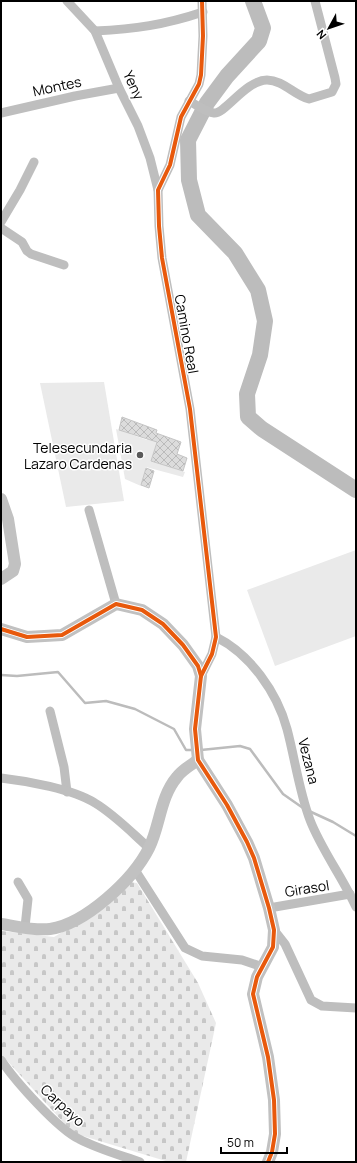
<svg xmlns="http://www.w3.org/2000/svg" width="357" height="1163" font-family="Manrope,sans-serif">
<defs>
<pattern id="cemetery-stones" width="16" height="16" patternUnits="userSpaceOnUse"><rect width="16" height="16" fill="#eaeaea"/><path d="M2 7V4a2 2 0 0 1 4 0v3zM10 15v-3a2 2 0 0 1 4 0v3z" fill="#c7c7c7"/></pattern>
<pattern id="building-cross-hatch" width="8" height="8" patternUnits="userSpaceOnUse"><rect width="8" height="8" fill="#dcdcdc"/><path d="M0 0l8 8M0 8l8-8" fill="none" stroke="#bbb"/></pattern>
</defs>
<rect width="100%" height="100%" fill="#fff"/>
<path fill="url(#cemetery-stones)" d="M130 882 137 883 198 983 216 1023 186 1162H169L73 1133 1 1054 2 931 54 937 108 905Z"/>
<g fill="#eaeaea">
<path d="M104 382 124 501 66 507 40 383Z"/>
<path d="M116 429 147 440 149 434 158 437 151 461 185 472 183 477 146 467 141 486 125 479Z"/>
<path d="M356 550V636L275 666 247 590Z"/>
</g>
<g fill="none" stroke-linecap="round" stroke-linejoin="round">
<g stroke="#bcbcbc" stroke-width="2.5">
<path d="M1 675 17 676 58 672 85 703 106 701 135 709 174 729 186 750H194"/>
<path d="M201 750 240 746 250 749 283 794 303 808"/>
<path d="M309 811 333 822 356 836"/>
</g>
<path stroke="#bcbcbc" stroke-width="16" d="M253 1 263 28 259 41 227 76 207 103 188 140 189 180 198 215 235 253 258 290 265 321 260 355 247 394 248 417 262 429 356 490"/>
</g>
<g fill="url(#building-cross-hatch)" stroke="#c5c5c5">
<path d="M122 417 157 430 156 433 181 442 177 454 187 458 183 471 151 461 157 442 119 430Z"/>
<path d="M146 468 154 471 149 488 141 485Z"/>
</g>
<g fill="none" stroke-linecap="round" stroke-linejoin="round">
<g stroke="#bebebe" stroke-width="9">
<path d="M67 1 95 31 119 88 138 126 150 158 158 190"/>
<path d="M95 31C135 29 164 25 203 12"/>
<path d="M189 101C197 105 206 112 214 113 224 115 246 80 267 80 283 80 294 95 309 99L332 92 336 84 335 78 315 1"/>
<path d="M1 113 75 96 119 88"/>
<path d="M1 222 20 190 34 162"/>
<path d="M1 228 22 242 27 251 31 254 64 265"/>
<path d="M89 510 116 604"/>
<path d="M216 637C250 654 277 692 287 729 295 759 299 791 310 820 321 849 343 878 356 907"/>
<path d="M201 676 212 654 216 637 190 409 162 258 159 226 158 190 170 165 181 117 199 84 201 75 203 36 202 1"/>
<path d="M50 711 64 767 67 792"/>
<path d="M1 778C27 781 73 789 95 803 115 815 132 833 149 848"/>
<path d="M135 870 185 948 202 956 242 960 263 967"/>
<path d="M18 882 28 899 25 927"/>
<path d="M269 908 350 894"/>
<path d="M274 930 285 944 311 1000 322 1006 356 1008"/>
<path d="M1 1060C15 1081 58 1129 79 1139 98 1149 120 1155 140 1162"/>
</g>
<g stroke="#c1c1c1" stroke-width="12">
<path d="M1 499 8 519 15 564 13 571 1 579"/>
<path d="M1 629 27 637 62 635 116 604 142 610 163 624 183 645 198 666 201 676 195 729 198 760 227 805 247 842 254 858 269 908 274 930 273 947 257 977 253 994 268 1057 274 1100 275 1134 272 1152 268 1162"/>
<path d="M1 924C16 926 34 931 50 929 85 924 133 880 149 848 160 826 160 797 177 777 182 770 191 765 198 760"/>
</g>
<defs>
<g id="cycleway">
<path d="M1 629 27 637 62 635 116 604 142 610 163 624 183 645 198 666 201 676 195 729 198 760 227 805 247 842 254 858 269 908 274 930 273 947 257 977 253 994 268 1057 274 1100 275 1134 272 1152 268 1162"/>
<path d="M201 676 212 654 216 637 190 409 162 258 159 226 158 190 170 165 181 117 199 84 201 75 203 36 202 1"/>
</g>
</defs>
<use href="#cycleway" stroke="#fff" stroke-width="6"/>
<use href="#cycleway" stroke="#e8590c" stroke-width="4"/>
</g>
<circle fill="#595959" stroke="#fff" stroke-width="1.5" cx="140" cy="455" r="4"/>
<g text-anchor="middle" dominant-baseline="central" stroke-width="3" stroke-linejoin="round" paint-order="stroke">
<g font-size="14" fill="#000" stroke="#fff">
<text transform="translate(134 85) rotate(65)">Yeny</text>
<text transform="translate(57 86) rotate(-12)">Montes</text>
<text transform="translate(187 334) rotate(80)">Camino Real</text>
<text transform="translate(309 761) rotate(76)">Vezana</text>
<text transform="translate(307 888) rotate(-9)">Girasol</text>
<text transform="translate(63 1105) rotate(43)">Carpayo</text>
</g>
<g font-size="14" fill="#000" stroke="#fff" text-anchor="end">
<text x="132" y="447">Telesecundaria<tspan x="132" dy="16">Lazaro Cardenas</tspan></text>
</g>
</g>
<rect width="357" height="1163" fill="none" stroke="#000000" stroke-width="4"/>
<g transform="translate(329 28) rotate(230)" stroke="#ffffff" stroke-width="3" paint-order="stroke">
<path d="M0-3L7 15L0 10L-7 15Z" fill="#000000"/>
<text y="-6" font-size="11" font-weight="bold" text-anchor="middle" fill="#000000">N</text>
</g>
<path d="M221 1147v6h66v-6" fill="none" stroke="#000000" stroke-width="2"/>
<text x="227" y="1147" font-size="12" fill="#000000" stroke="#ffffff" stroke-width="3" paint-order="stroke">50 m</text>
</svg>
